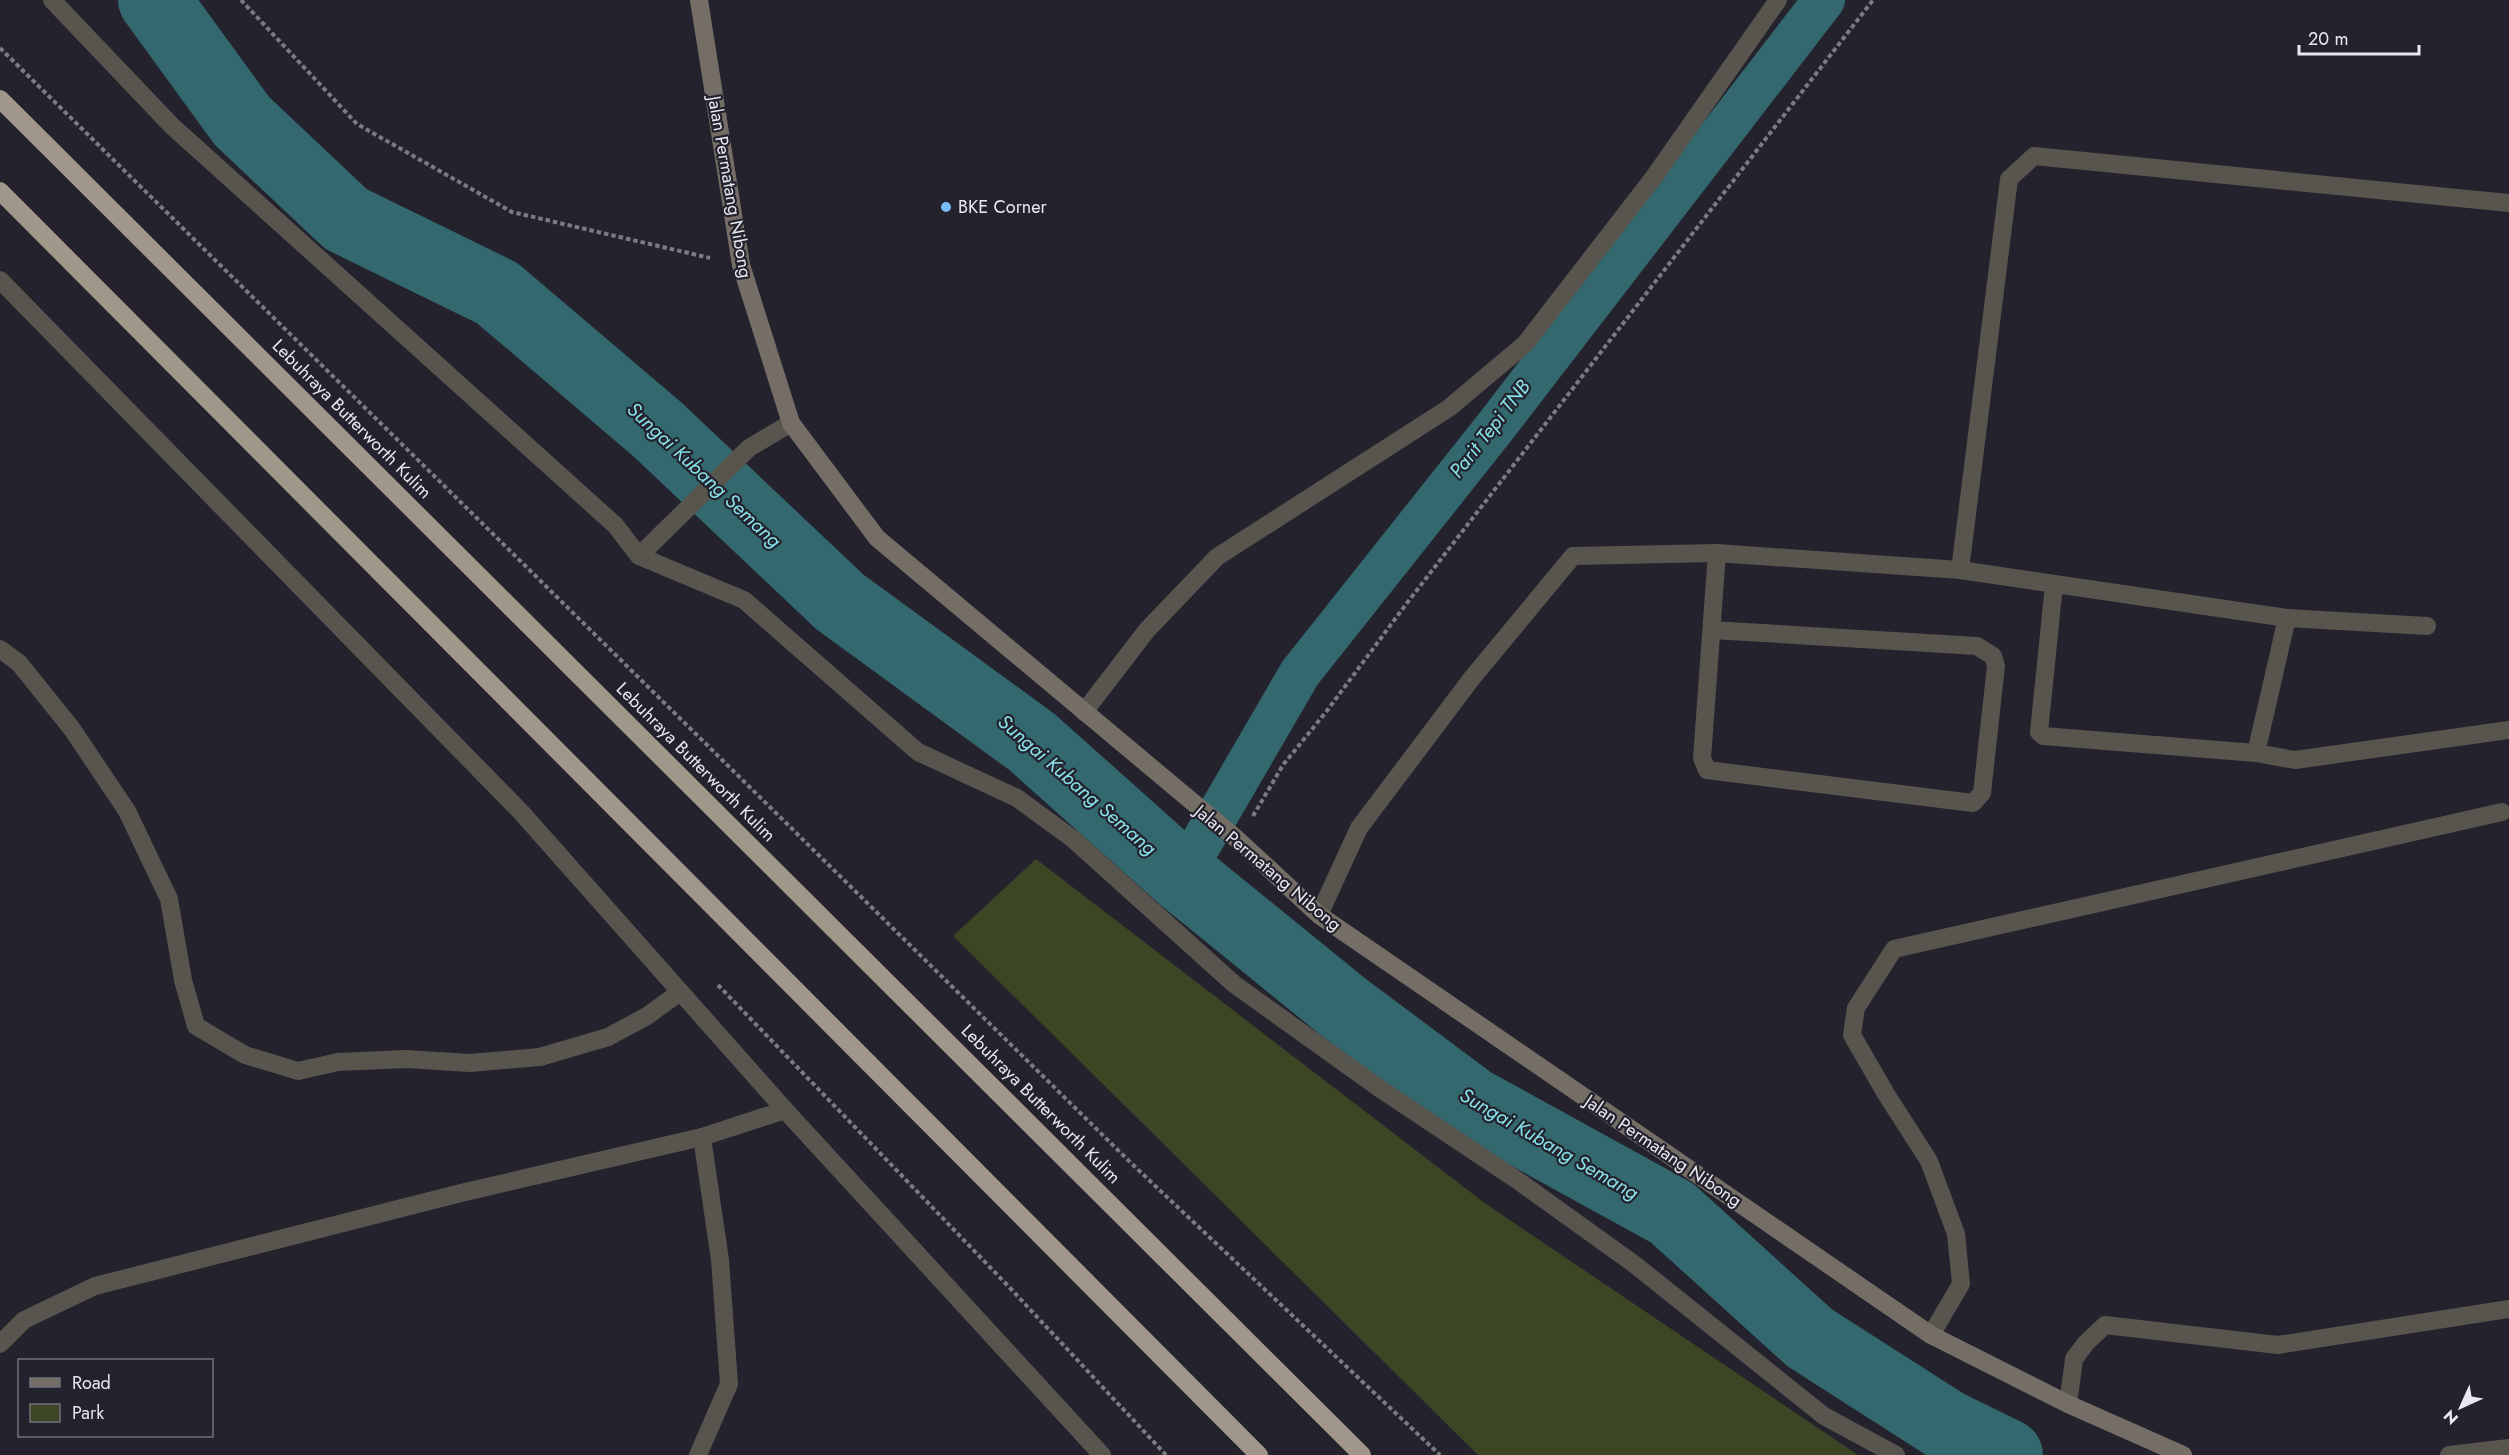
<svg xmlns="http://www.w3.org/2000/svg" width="2509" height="1455" font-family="Jost,sans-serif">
<rect width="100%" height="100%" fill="#23222d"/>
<path fill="#3c4625" d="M1036 859 1486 1204 1858 1455H1478L953 936Z"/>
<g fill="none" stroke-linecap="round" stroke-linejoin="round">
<path stroke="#33696e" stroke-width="42" d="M1182 876 1300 673 1496 426 1824 0"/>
<path stroke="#33696e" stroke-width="72" d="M154 0 242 121 346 219 497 293 657 429 840 602 1032 742 1182 876 1342 1006 1472 1103 1672 1213 1810 1338 1946 1425 2007 1455"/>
<g stroke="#7b7b84" stroke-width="4" stroke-dasharray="4.5 3" stroke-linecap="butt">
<path d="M241 0 357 124 512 212 710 258"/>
<path d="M0 48 1131 1163 1440 1455"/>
<path d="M1253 816 1283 765 1326 712 1407 603 1873 0"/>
<path d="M718 985 1011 1289 1166 1455"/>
</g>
<g stroke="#58544e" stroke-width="18">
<path d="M1960 570 2009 179 2034 156 2509 203"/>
<path d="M2054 585 2039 732 2043 736 2256 753 2295 760 2509 730"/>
<path d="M1712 630 1977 646 1993 656 1996 666 1982 793 1973 803 1707 770 1702 758 1717 553"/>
<path d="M2256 753 2287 618"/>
<path d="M1319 915 1359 828 1472 678 1573 556 1717 553 1960 570 2287 618 2427 626"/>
<path d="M1931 1335 1961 1284 1956 1234 1929 1161 1886 1094 1852 1035 1856 1008 1894 949 2502 812"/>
<path d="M2068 1404 2074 1359 2086 1343 2105 1325 2278 1345 2509 1309"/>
<path d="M698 1455 729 1384 720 1260 702 1137"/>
<path d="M2449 1455 2509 1448"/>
</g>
<g stroke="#58544e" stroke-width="18">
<path d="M52 0 172 126 615 525 639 556 744 600 918 752 1017 798 1073 839 1234 984 1379 1088 1517 1180 1634 1264 1824 1416 1896 1455"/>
<path d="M0 280 521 812 785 1110 1102 1455"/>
<path d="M639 556 749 448 791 423"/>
<path d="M0 649 19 663 72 729 127 811 169 899 183 980 196 1026 245 1055 298 1071 338 1062 406 1059 470 1063 540 1057 608 1037 647 1016 680 992"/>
<path d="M1084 712 1147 630 1217 557 1449 408 1525 344 1654 177 1778 0"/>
<path d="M0 1344 24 1320 95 1286 461 1193 702 1137 785 1110"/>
</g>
<path stroke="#756e66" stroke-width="18" d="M699 0 741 265 791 423 877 538 1238 840 1319 915 1931 1335 2068 1404 2183 1455"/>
<g stroke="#a09689" stroke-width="18">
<path d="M0 99 1362 1455"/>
<path d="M0 191 1259 1455"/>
</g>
</g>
<circle fill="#78bff8" stroke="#23222d" stroke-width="2" cx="946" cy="207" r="6"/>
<g text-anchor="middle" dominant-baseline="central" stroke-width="4.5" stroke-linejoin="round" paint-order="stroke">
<g font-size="18" fill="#e8e8f0" stroke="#23222d">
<text transform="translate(730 187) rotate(80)">Jalan Permatang Nibong</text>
<text transform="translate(352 419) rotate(45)">Lebuhraya Butterworth Kulim</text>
<text transform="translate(696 762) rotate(45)">Lebuhraya Butterworth Kulim</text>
<text transform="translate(1268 868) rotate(40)">Jalan Permatang Nibong</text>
<text transform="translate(1041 1104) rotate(45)">Lebuhraya Butterworth Kulim</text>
<text transform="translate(1663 1151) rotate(34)">Jalan Permatang Nibong</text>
</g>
<g font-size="18" fill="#e8e8f0" stroke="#23222d" text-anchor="start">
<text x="958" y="207">BKE Corner</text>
</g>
<g font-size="20" font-style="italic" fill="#87e2eb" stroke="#23222d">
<text transform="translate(1490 429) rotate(-52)">Parit Tepi TNB</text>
<text transform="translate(704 475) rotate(43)">Sungai Kubang Semang</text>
<text transform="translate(1077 785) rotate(41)">Sungai Kubang Semang</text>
<text transform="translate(1549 1144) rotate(30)">Sungai Kubang Semang</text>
</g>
</g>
<rect x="18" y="1359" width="195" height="78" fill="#23222d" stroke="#72717b" stroke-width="1.5"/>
<rect x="30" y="1378" width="30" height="9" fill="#756e66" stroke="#72717b" stroke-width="1.5"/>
<text x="72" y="1389" font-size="18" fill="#e8e8f0">Road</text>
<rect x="30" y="1404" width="30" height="18" fill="#3c4625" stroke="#72717b" stroke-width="1.5"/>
<text x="72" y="1419" font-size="18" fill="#e8e8f0">Park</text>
<g transform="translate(2461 1407) rotate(225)" stroke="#23222d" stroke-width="4.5" paint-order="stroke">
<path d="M0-4.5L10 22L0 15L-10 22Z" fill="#e8e8f0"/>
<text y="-9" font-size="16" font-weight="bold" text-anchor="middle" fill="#e8e8f0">N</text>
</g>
<path d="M2299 45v9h120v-9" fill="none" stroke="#e8e8f0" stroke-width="3"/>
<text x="2308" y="45" font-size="18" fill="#e8e8f0" stroke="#23222d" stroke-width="4.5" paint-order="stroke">20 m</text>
</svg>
